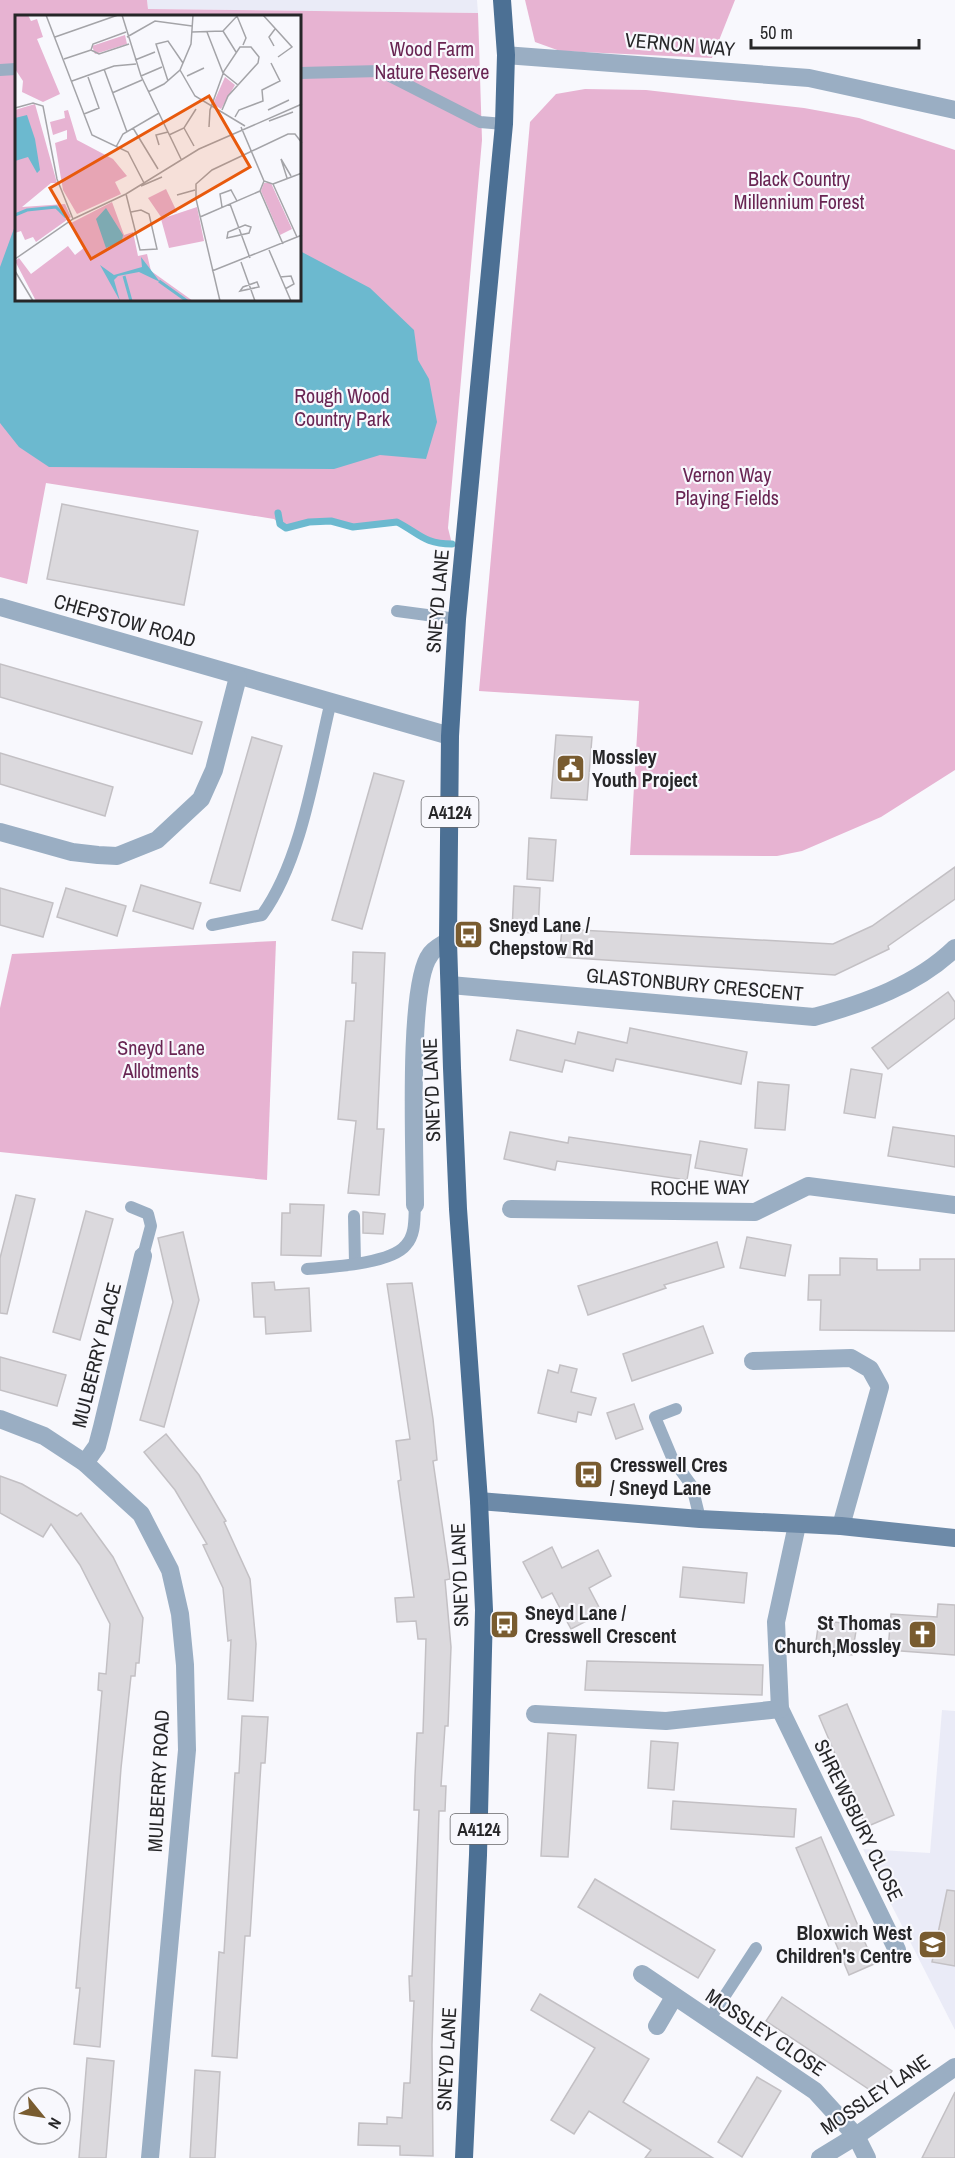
<svg xmlns="http://www.w3.org/2000/svg" width="955" height="2158" font-family="'Archivo Narrow',sans-serif">
<rect width="100%" height="100%" fill="#f8f8fd"/>
<g fill="#eaebf7">
<path d="M147 0H477L478 13 148 9Z"/>
<path d="M942 1710 955 1711V2030L863 1849 930 1853Z"/>
</g>
<g fill="#e7b3d2" fill-rule="evenodd">
<path d="M0 0H147L148 9 478 13 482 140 448 528 452 544C424 544 420 534 397 522L353 527 331 521 309 522 286 528 274 519 46 483 27 584 0 577ZM16 16H300V300H16Z"/>
<path d="M525 0H735L712 58 560 51 535 42Z"/>
<path d="M585 89 646 90 804 108 859 118 955 150V770L881 817 802 851 777 856 630 855 639 701 479 691 530 122 556 94Z"/>
<path d="M276 941 267 1180 0 1152V1008L12 954Z"/>
</g>
<path fill="#6cb9cf" d="M16 223V300H300V251L370 288 414 330 418 360 429 379 437 422 426 459 380 455 334 469 49 467 19 447 0 423V267Z"/>
<g fill="none" stroke-linecap="round" stroke-linejoin="round">
<path stroke="#6cb9cf" stroke-width="7" d="M278 513 280 524 286 528 309 522 331 521 353 527 397 522C420 534 424 544 452 544"/>
</g>
<g fill="#dbd9dd" stroke="#c3c0c4" stroke-width="1.5">
<path d="M62 504 198 531 184 605 47 579Z"/>
<path d="M0 664 202 722 192 754 0 697Z"/>
<path d="M556 735 592 737 587 800 551 798Z"/>
<path d="M252 737 282 746 240 891 210 883Z"/>
<path d="M0 753 113 787 105 816 0 784Z"/>
<path d="M374 773 404 781 362 929 332 920Z"/>
<path d="M529 838 556 840 553 881 527 879Z"/>
<path d="M955 867V899L888 946 889 949 835 975 559 957 562 929 833 944 872 926Z"/>
<path d="M141 885 201 903 193 929 133 911Z"/>
<path d="M514 886 540 888 538 933 512 932Z"/>
<path d="M0 888 53 903 43 937 0 925Z"/>
<path d="M66 888 126 906 117 936 57 917Z"/>
<path d="M353 952 385 953 377 1129H384L379 1195 348 1193 356 1121 338 1119 346 1021H354L356 983H352Z"/>
<path d="M948 992 955 1002V1018L888 1069 872 1048Z"/>
<path d="M630 1028 747 1052 741 1084 616 1059 613 1071 565 1060 562 1072 510 1060 517 1030 575 1044 578 1032 627 1043Z"/>
<path d="M851 1069 882 1074 875 1118 844 1113Z"/>
<path d="M758 1082 789 1085 785 1130 755 1128Z"/>
<path d="M893 1127 955 1136V1167L888 1156Z"/>
<path d="M510 1132 568 1143 569 1137 691 1155 687 1180 557 1161 555 1170 504 1159Z"/>
<path d="M700 1141 747 1149 742 1176 695 1168Z"/>
<path d="M16 1195 35 1199 7 1314 0 1313V1258Z"/>
<path d="M290 1204 324 1205 321 1256 281 1255 282 1213H290Z"/>
<path d="M86 1211 113 1219 80 1340 53 1332Z"/>
<path d="M363 1212 385 1214 383 1234 363 1233Z"/>
<path d="M183 1232 199 1300 164 1427 140 1420 173 1302 158 1238Z"/>
<path d="M747 1237 791 1245 785 1276 740 1268Z"/>
<path d="M717 1242 724 1267 664 1285 666 1288 588 1315 578 1286Z"/>
<path d="M840 1258 877 1259V1270H920V1259H955V1331L820 1330 821 1300H808L809 1275H840Z"/>
<path d="M274 1282 275 1290 309 1288 311 1331 266 1334 265 1317H254L252 1283Z"/>
<path d="M412 1283 433 1419 437 1460 433 1461 450 1579 445 1580 451 1647 448 1726H445L441 1786H446L445 1811H439L432 2045 433 2156 400 2155V2146L358 2145 359 2123 387 2124V2117L402 2118 404 2083H410L414 2001H410L409 1976H412L419 1810H414L415 1776 417 1733H423L426 1639H418L416 1621 397 1622 395 1598 414 1597 398 1481 401 1480 396 1441 410 1439 387 1284Z"/>
<path d="M703 1326 713 1353 632 1381 623 1354Z"/>
<path d="M0 1357 66 1375 57 1406 0 1390Z"/>
<path d="M560 1365 577 1369 571 1392 596 1398 591 1415 578 1412 576 1422 538 1413 548 1370 558 1373Z"/>
<path d="M634 1404 643 1429 616 1439 607 1413Z"/>
<path d="M166 1434 199 1475 226 1521 224 1522 250 1579 256 1644 253 1701 228 1699 231 1640 228 1641 223 1588 203 1545 207 1544 175 1490 144 1452Z"/>
<path d="M0 1476 22 1484 77 1516 81 1513 113 1557 143 1618 139 1663H136L135 1676H131L121 1768 100 2047 74 2044 80 1988H76L102 1691 98 1690 99 1673 106 1674 110 1624 80 1565 51 1524 43 1537 0 1513Z"/>
<path d="M552 1547 562 1568 598 1550 611 1576 589 1588 602 1613 571 1629 552 1593 542 1598 523 1562Z"/>
<path d="M683 1567 747 1573 744 1603 680 1597Z"/>
<path d="M938 1604 955 1605V1655L888 1650 891 1614 937 1617Z"/>
<path d="M819 1620 857 1625 852 1655 815 1649Z"/>
<path d="M587 1661 763 1665 762 1695 585 1690Z"/>
<path d="M847 1704 894 1815 866 1827 819 1716Z"/>
<path d="M242 1716 268 1717 265 1763H261L250 1936H245L237 2058 212 2056 219 1952 224 1953 235 1773H239Z"/>
<path d="M548 1733 576 1735 568 1857 541 1856Z"/>
<path d="M651 1741 678 1743 674 1790 648 1788Z"/>
<path d="M673 1801 796 1809 794 1837 671 1829Z"/>
<path d="M821 1837 874 1964 849 1975 796 1848Z"/>
<path d="M595 1879 715 1950 698 1978 578 1907Z"/>
<path d="M947 1890 955 1891V1966L932 1962Z"/>
<path d="M540 1994 649 2059 623 2102 713 2158H645L651 2150 589 2111 574 2134 551 2120 595 2048 531 2010Z"/>
<path d="M782 1997 892 2071 876 2094 766 2021Z"/>
<path d="M87 2058 114 2061 106 2158H79Z"/>
<path d="M195 2070 220 2072 215 2158H190Z"/>
<path d="M757 2077 781 2091 742 2157 718 2142Z"/>
<path d="M955 2092V2158H922Z"/>
</g>
<g fill="none" stroke-linecap="round" stroke-linejoin="round">
<g stroke="#9aaec3" stroke-width="12">
<path d="M0 70 16 69"/>
<path d="M300 73 380 71 480 122 504 124"/>
<path d="M397 611 457 619"/>
<path d="M212 925 262 915C302 860 315 767 331 701"/>
<path d="M131 1207 148 1214 151 1226 143 1256"/>
<path d="M354 1216 355 1263"/>
<path d="M307 1269C330 1267 391 1264 406 1245 416 1234 414 1218 415 1205"/>
<path d="M676 1409 655 1417 673 1460 692 1486 700 1519"/>
<path d="M709 2020 756 1948"/>
</g>
<g stroke="#9aaec3" stroke-width="18">
<path d="M506 55 809 78 955 110"/>
<path d="M0 607 450 736"/>
<path d="M0 832 72 852 98 855 117 856 157 840 201 799 214 770 238 677"/>
<path d="M450 985 814 1017C865 1003 917 985 955 948"/>
<path d="M415 1205C415 1158 407 985 430 955 433 949 442 945 448 941"/>
<path d="M511 1209 755 1212 808 1186 955 1205"/>
<path d="M753 1361 851 1358 870 1369 880 1387 841 1526"/>
<path d="M0 1419 44 1436 85 1463 141 1514 170 1570 180 1614 185 1665 187 1750 150 2158"/>
<path d="M85 1463 97 1446 102 1427 143 1256"/>
<path d="M797 1525 776 1622 780 1709 897 1950"/>
<path d="M535 1714 666 1721 780 1709"/>
<path d="M642 1974 815 2091 856 2136 867 2158"/>
<path d="M657 2026 674 1997"/>
<path d="M820 2158 856 2136 955 2067"/>
</g>
<path stroke="#6d8aa8" stroke-width="18" d="M479 1501 700 1519 841 1526 955 1538"/>
<path stroke="#4c7094" stroke-width="18" d="M464 2158 478 1855 484 1610 479 1501 458 1209 452 1068 448 941 450 736 457 619 504 124 506 55 502 0"/>
</g>
<defs>
<symbol id="civic-square" viewBox="-11 -11 22 22"><rect x="-9" y="-9" width="18" height="18" rx="4" fill="#795c30" stroke="#f8f8fd"/><path d="M-.6-6.5H3V-4.5H.6V-3L4-1V1h2V6H-6V1h2V-1L-.6-3ZM-1.2 2.5V6h2.4V2.5Z" fill="#fff"/></symbol>
<symbol id="bus-square" viewBox="-11 -11 22 22"><rect x="-9" y="-9" width="18" height="18" rx="4" fill="#795c30" stroke="#f8f8fd"/><path d="M-5-6H5V4H4V6H2V4H-2V6H-4V4H-5ZM-3.5-4V0h7V-4ZM-3.5 1.2v1.5H-2V1.2ZM2 1.2v1.5H3.5V1.2Z" fill="#fff"/></symbol>
<symbol id="church-square" viewBox="-11 -11 22 22"><rect x="-9" y="-9" width="18" height="18" rx="4" fill="#795c30" stroke="#f8f8fd"/><path d="M-1.2-6h2.4v3.5h3.3v2.4h-3.3V6h-2.4V-.1h-3.3v-2.4h3.3Z" fill="#fff"/></symbol>
<symbol id="school-square" viewBox="-11 -11 22 22"><rect x="-9" y="-9" width="18" height="18" rx="4" fill="#795c30" stroke="#f8f8fd"/><path d="M0-5L7-2L0 1L-7-2ZM-4 1L0 2.5L4 1V4Q0 6-4 4Z" fill="#fff"/></symbol>
</defs>
<g fill-rule="evenodd">
<use href="#civic-square" x="554" y="752" width="33" height="33"/>
<use href="#bus-square" x="452" y="918" width="33" height="33"/>
<use href="#bus-square" x="572" y="1458" width="33" height="33"/>
<use href="#bus-square" x="488" y="1608" width="33" height="33"/>
<use href="#church-square" x="906" y="1618" width="33" height="33"/>
<use href="#school-square" x="916" y="1928" width="33" height="33"/>
</g>
<g text-anchor="middle" dominant-baseline="central" stroke-width="4.5" stroke-linejoin="round" paint-order="stroke">
<g fill="#f8f8fd" stroke="#656568" stroke-width="1.5">
<rect x="421.5" y="797" width="57" height="30" rx="4.5"/>
<rect x="450.5" y="1814" width="57" height="30" rx="4.5"/>
</g>
<g font-size="18" font-weight="bold" fill="#262628">
<text x="450" y="812">A4124</text>
<text x="479" y="1829">A4124</text>
</g>
<g font-size="20" fill="#262628" stroke="#f8f8fd">
<text transform="translate(680 44) rotate(5)">VERNON WAY</text>
<text transform="translate(437 601) rotate(-85)">SNEYD LANE</text>
<text transform="translate(125 620) rotate(16)">CHEPSTOW ROAD</text>
<text transform="translate(695 984) rotate(5)">GLASTONBURY CRESCENT</text>
<text transform="translate(431 1090) rotate(-92)">SNEYD LANE</text>
<text transform="translate(700 1187) rotate(-1)">ROCHE WAY</text>
<text transform="translate(96 1355) rotate(-76)">MULBERRY PLACE</text>
<text transform="translate(459 1575) rotate(-92)">SNEYD LANE</text>
<text transform="translate(158 1781) rotate(-87)">MULBERRY ROAD</text>
<text transform="translate(859 1820) rotate(64)">SHREWSBURY CLOSE</text>
<text transform="translate(766 2032) rotate(34)">MOSSLEY CLOSE</text>
<text transform="translate(446 2059) rotate(-87)">SNEYD LANE</text>
<text transform="translate(875 2094) rotate(-34)">MOSSLEY LANE</text>
</g>
<g font-size="20" fill="#692553" stroke="#f8f8fd">
<text x="432" y="48">Wood Farm<tspan x="432" dy="23">Nature Reserve</tspan></text>
<text x="799" y="178">Black Country<tspan x="799" dy="23">Millennium Forest</tspan></text>
<text x="342" y="395">Rough Wood<tspan x="342" dy="23">Country Park</tspan></text>
<text x="727" y="474">Vernon Way<tspan x="727" dy="23">Playing Fields</tspan></text>
<text x="161" y="1047">Sneyd Lane<tspan x="161" dy="23">Allotments</tspan></text>
</g>
<g font-size="20" font-weight="bold" fill="#262628" stroke="#f8f8fd" text-anchor="start">
<text x="592" y="756">Mossley<tspan x="592" dy="23">Youth Project</tspan></text>
<text x="489" y="924">Sneyd Lane /<tspan x="489" dy="23">Chepstow Rd</tspan></text>
<text x="610" y="1464">Cresswell Cres<tspan x="610" dy="23">/ Sneyd Lane</tspan></text>
<text x="525" y="1612">Sneyd Lane /<tspan x="525" dy="23">Cresswell Crescent</tspan></text>
<text x="901" y="1622" text-anchor="end">St Thomas<tspan x="901" dy="23">Church,Mossley</tspan></text>
<text x="912" y="1932" text-anchor="end">Bloxwich West<tspan x="912" dy="23">Children's Centre</tspan></text>
</g>
</g>
<g transform="translate(15 15)">
<rect width="286" height="286" fill="#f8f8fd"/>
<path d="M0 0H13L16 6 22 4 28 22 22 24 45 79 28 87 7 77 8 66 0 54ZM110 20 112 29 80 39 77 31ZM210 62 220 70 206 94 198 89ZM20 89 42 168H36L7 192 50 189 56 202 21 227 18 222 10 225 6 216 0 218V95ZM53 95 62 125 98 144 112 161 100 167 106 179 62 199 48 175 40 128 52 124V115L38 120 35 107 50 103 49 96ZM249 168H256L277 214 265 220 246 176ZM151 174 162 197 146 202 133 183ZM97 187 109 220 118 217 123 241 132 239 136 256 178 286H21L0 246 4 243 16 259 53 231 60 240 70 232 56 208ZM182 192 189 226 154 233 146 204Z" fill="#e7b3d2"/>
<path d="M12 100 20 124 25 155 22 158 13 142 0 146V103ZM91 193 108 220 107 226 91 233 81 204ZM126 242 145 267 124 257 103 261 99 265 105 286 85 250 99 260 127 252Z" fill="#6cb9cf"/>
<path fill="none" stroke="#6cb9cf" stroke-width="3" d="M0 200 12 195 41 192 51 202M109 261 116 286M144 266 172 286"/>
<path fill="none" stroke="#a4a4a8" stroke-width="1.5" d="M31 0 77 120 113 137 129 168M107 0 126 61 166 144M248 0 277 32 263 42M208 16 222 1 231 23 228 30M111 17 78 29 76 35 84 39 114 29M177 17 208 16 221 37M192 17 208 58 223 70M40 22 103 0M112 22 140 6 177 11M259 31 254 22 260 14M49 44 76 35M120 45 140 37M89 54 112 117M165 55 180 81 230 111M126 61 147 52M172 61 189 53M57 66 99 51 121 49M153 66 141 29 153 26 168 48M133 77 149 69 165 55 176 29 178 0M97 78 127 65M0 93 18 88 28 91 42 164 58 204M253 95 274 85M69 99 84 93 73 62M220 102 224 95 248 86 247 75 265 66 256 48M254 106 278 97M194 112 195 95 209 56 225 32H236L244 42 243 48 213 81 207 95M226 112 249 166M118 113 143 154M169 113 179 131M154 120 169 113 181 94M144 130 141 120 153 117M101 132 108 119 144 98M272 163 266 144 276 161M249 166 245 176 268 229M249 166 258 169 282 222M258 169 287 158M126 171 147 162M111 179 125 235 142 234 134 199 126 195 116 197M162 180 180 175M215 189 235 243M207 192 205 179 216 175 222 186M185 202 245 176M230 210 236 212 234 218 212 223 213 217ZM254 235 276 286M0 244 58 204 111 179 184 134 287 89M226 247 240 286M0 256 18 286M197 256 287 220M265 262 276 261 279 269 270 274M242 267 244 272 225 276 228 272ZM205 286 181 184V169L197 155 273 119H280L287 128"/>
<path fill="#e8590c" fill-opacity="0.15" stroke="#e8590c" stroke-width="3" d="M194 81 235 152 76 244 35 173Z"/>
<rect width="286" height="286" fill="none" stroke="#262628" stroke-width="3"/>
</g>
<g transform="translate(42 2116) rotate(120)"><circle r="28" fill="#f8f8fd" stroke="#a4a4a8" stroke-width="1.5"/>
<path d="M0-4.5L10 22L0 15L-10 22Z" fill="#795c30"/>
<text y="-9" font-size="16" font-weight="bold" text-anchor="middle" fill="#262628">N</text>
</g>
<path d="M751 39v9h168v-9" fill="none" stroke="#262628" stroke-width="3"/>
<text x="760" y="39" font-size="18" fill="#262628" stroke="#f8f8fd" stroke-width="4.5" paint-order="stroke">50 m</text>
</svg>
